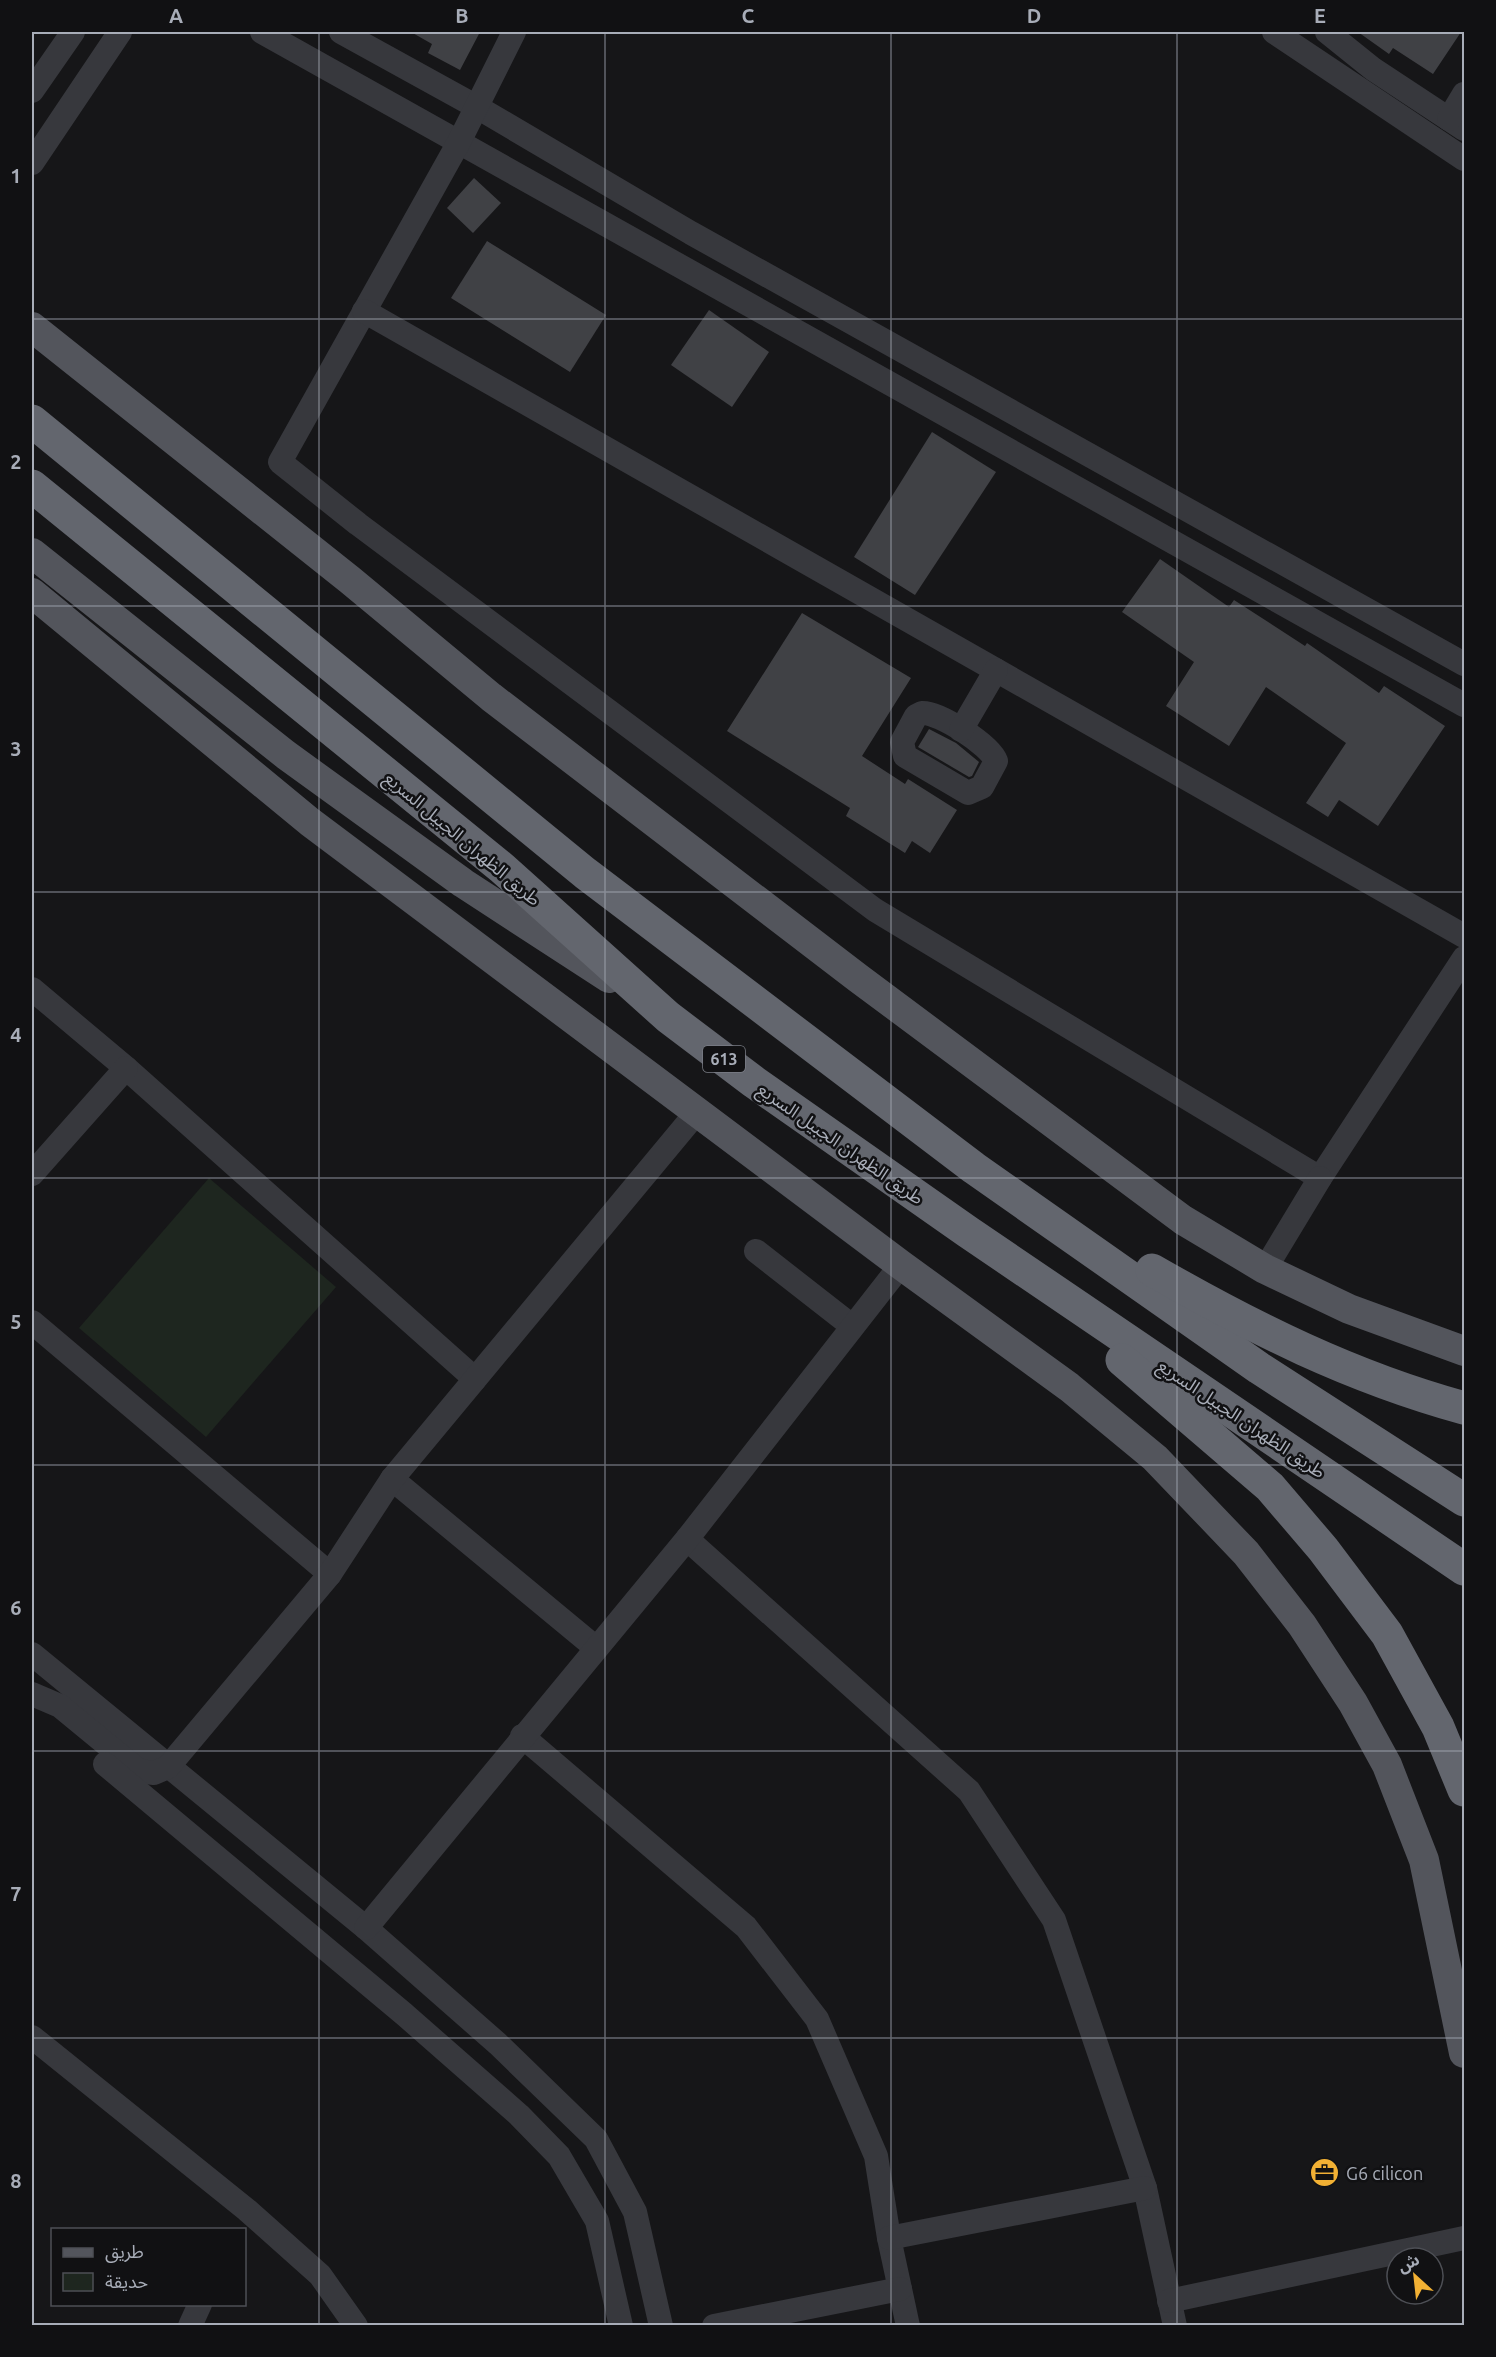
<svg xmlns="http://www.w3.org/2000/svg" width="1496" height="2357" font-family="Ubuntu,'Noto Sans Arabic',sans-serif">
<rect width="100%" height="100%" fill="#161618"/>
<path fill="#1e261f" d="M209 1178 336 1287 206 1437 79 1328Z"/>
<g fill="#404145">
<path d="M411 32H480L460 70 428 53 432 44Z"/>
<path d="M1358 32H1461L1433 74 1393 48 1389 54Z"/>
<path d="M474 178 501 203 473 233 447 208Z"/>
<path d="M487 241 606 315 570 372 451 298Z"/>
<path d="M709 310 769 352 732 407 671 365Z"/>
<path d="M932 432 996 472 915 595 854 557Z"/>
<path d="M1160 559 1229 607 1234 600 1305 646 1307 643 1379 693 1384 686 1445 726 1378 826 1339 800 1328 817 1306 803 1346 743 1266 687 1229 746 1166 706 1194 662 1122 612Z"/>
<path d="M802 613 911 678 862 756 905 784 908 779 957 810 930 853 912 841 905 853 846 816 850 808 727 731Z"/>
<path d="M929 729 956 743 979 762 972 776 969 777 918 747Z"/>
</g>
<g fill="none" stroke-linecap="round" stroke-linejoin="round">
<g stroke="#37383d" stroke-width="24">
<path d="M262 32 1464 705"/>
<path d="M341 32 477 107 691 233 1464 664"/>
<path d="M514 32 459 142 280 462 358 524 875 910 1320 1178 1464 958"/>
<path d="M1274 32 1464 159"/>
<path d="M1327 32 1373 69 1464 129"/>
<path d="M32 91 73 32"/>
<path d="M1449 119 1464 94"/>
<path d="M32 163 120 32"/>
<path d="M364 311 1464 936"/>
<path d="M922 713C939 712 990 745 996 761L982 787 968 793 905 756 902 742 916 716Z"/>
<path d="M961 730 996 670"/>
<path d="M32 989 126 1068 475 1379"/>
<path d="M32 1174 126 1068"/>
<path d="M756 1251 852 1326"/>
<path d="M1265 1269 1320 1178"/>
<path d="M32 1322 330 1574"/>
<path d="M392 1479 596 1648"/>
<path d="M687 1539 969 1791 1054 1920 1145 2188 1175 2326"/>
<path d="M32 1654 366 1928 498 2044 596 2139 635 2212 661 2326"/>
<path d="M32 1694 60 1706 139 1771 154 1773 168 1767 330 1574 392 1479 697 1112"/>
<path d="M522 1736 746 1927 817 2019 876 2156 889 2238 908 2326"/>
<path d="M105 1764 404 2014 519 2115 559 2156 597 2221 621 2326"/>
<path d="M366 1928 687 1539 901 1265"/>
<path d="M32 2037 247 2210 320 2275 356 2326"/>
<path d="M889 2238 1145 2188"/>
<path d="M1169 2301 1464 2238"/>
<path d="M190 2326 200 2304"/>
<path d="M714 2326 900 2289"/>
</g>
<g stroke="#53555c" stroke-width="30">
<path d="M32 327 350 580 491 697 858 978 1183 1220 1265 1269 1349 1309 1464 1351"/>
<path d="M32 553 286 755 463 883 609 978"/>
<path d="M32 593 310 822 901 1265 1069 1387 1155 1458 1246 1553 1302 1625 1353 1703 1387 1765 1424 1860 1464 2053"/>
</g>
<g stroke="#63666e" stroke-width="33">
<path d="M32 421 585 873 974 1168 1259 1368 1464 1500"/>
<path d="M32 486 502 868 668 1017 754 1082 968 1232 1464 1569"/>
<path d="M1152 1270C1253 1328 1351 1377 1464 1408"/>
<path d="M1122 1360 1270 1487 1323 1549 1387 1634 1438 1727 1464 1790"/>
</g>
</g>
<path fill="none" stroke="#a8adb8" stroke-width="1.5" stroke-opacity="0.55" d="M319 32V2326M605 32V2326M891 32V2326M1177 32V2326M32 319H1464M32 606H1464M32 892H1464M32 1178H1464M32 1465H1464M32 1751H1464M32 2038H1464"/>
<defs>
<symbol id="office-disc" viewBox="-11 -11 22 22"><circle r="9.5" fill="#f2b134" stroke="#111113"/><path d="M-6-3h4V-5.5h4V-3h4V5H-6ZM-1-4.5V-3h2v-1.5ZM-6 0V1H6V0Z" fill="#111"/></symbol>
</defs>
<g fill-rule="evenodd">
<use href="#office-disc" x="1308" y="2156" width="33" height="33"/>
</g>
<g text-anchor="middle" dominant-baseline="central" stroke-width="5" stroke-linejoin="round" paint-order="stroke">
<rect fill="#111113" stroke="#7b7e86" stroke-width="1.5" x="703" y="1046" width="42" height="26" rx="4.5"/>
<g font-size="16" font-weight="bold" fill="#a8adb8">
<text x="724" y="1059">613</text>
</g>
<g font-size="18" fill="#a8adb8" stroke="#111113">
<text transform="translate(463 838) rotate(40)">طريق الظهران الجبيل السريع</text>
<text transform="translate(841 1143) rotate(35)">طريق الظهران الجبيل السريع</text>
<text transform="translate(1242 1418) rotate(34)">طريق الظهران الجبيل السريع</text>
</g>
<g font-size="18" fill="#a8adb8" stroke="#111113" text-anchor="start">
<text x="1346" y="2173">G6 cilicon</text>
</g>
</g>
<rect width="1496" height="2357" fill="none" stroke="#111113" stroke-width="66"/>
<rect x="51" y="2228" width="195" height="78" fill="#111113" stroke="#4d4f55" stroke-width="1.5"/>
<rect x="63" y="2248" width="30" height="9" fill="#53555c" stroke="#4d4f55" stroke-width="1.5"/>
<text x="105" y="2258" font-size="18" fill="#a8adb8">طريق</text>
<rect x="63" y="2273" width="30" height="18" fill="#1e261f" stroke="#4d4f55" stroke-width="1.5"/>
<text x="105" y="2288" font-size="18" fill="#a8adb8">حديقة</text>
<g transform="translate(1415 2276) rotate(333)"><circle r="28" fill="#111113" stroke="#4d4f55" stroke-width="1.5"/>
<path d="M0-4.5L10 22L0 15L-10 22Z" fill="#f2b134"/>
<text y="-9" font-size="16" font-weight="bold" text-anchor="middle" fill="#a8adb8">ش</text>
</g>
<rect x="33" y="33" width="1430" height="2291" fill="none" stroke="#a8adb8" stroke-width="2"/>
<g font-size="20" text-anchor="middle" font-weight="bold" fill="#a8adb8">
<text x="176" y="23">A</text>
<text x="462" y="23">B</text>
<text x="748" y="23">C</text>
<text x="1034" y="23">D</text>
<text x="1320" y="23">E</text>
<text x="16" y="183">1</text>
<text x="16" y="469">2</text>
<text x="16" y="756">3</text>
<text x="16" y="1042">4</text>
<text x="16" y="1329">5</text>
<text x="16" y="1615">6</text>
<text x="16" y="1901">7</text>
<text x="16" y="2188">8</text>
</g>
</svg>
